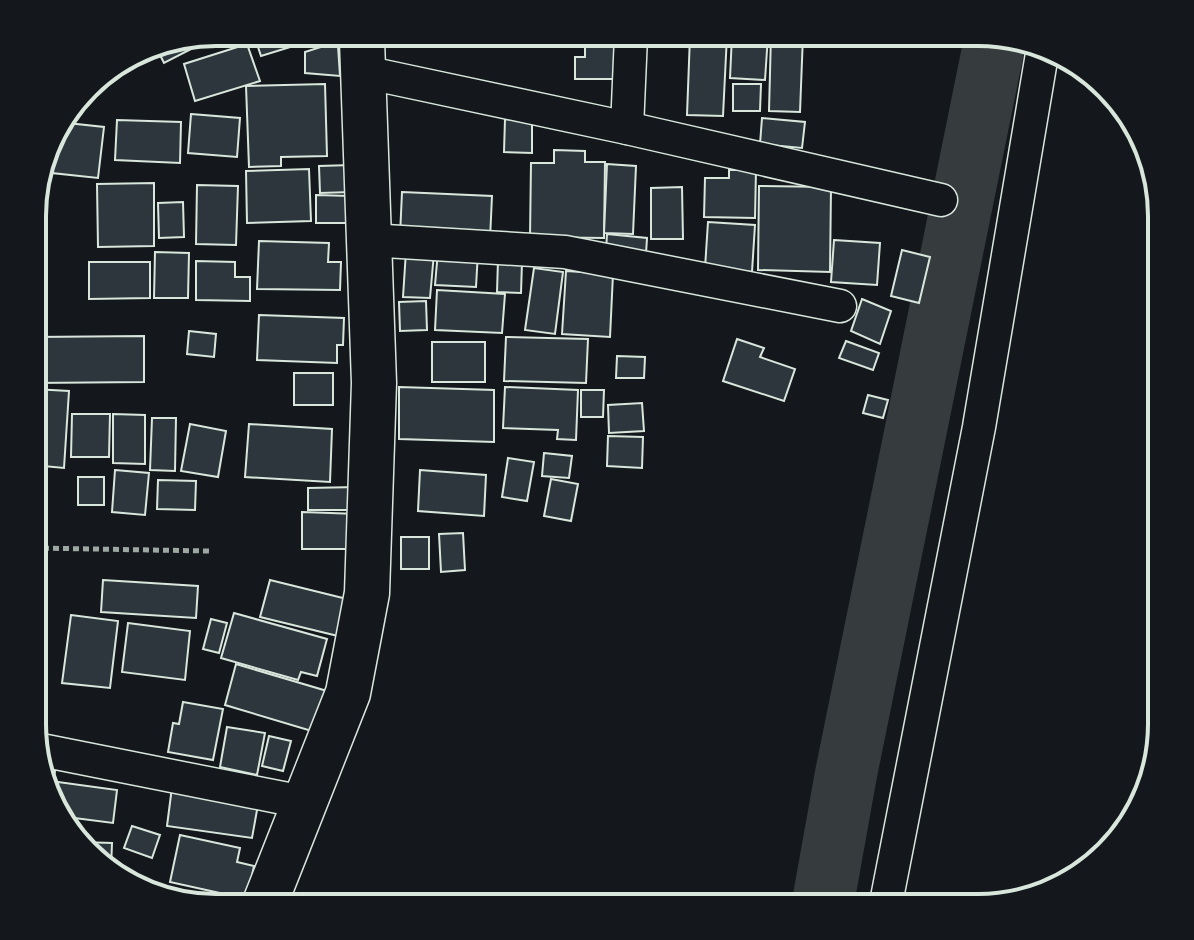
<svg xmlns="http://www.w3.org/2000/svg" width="1194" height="940" font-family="Figtree,sans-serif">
<rect width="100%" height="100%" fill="#14181c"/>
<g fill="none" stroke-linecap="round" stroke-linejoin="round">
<path stroke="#363b3e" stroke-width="62" d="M822 908 846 774 996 35"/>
</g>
<g fill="#2c363c" stroke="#d8e6dc" stroke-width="2">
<path d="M727 35 723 116 687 115 690 36Z"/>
<path d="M732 35H768L765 80 730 78Z"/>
<path d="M771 35H803L800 112 769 111Z"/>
<path d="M313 40 261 56 256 41Z"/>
<path d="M195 41 197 46 164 63 154 43Z"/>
<path d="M585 42H622V79H575V57H585Z"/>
<path d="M247 44 260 81 195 101 184 64Z"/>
<path d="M327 45 338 46 340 76 305 73V52Z"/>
<path d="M325 84 327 156 281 157V166L249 167 246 86Z"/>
<path d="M733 84H761L760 111H733Z"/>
<path d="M191 114 240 118 237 157 188 153Z"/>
<path d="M762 118 805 122 802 148 760 144Z"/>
<path d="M505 119 532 120V153L504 152Z"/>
<path d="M117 120 181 122 180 163 115 160Z"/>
<path d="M58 122 104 127 98 178 52 173Z"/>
<path d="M554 150 585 151V162H605L604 238 530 237 531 163H554Z"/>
<path d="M607 164 636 166 633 234 604 233Z"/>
<path d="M351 165 352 192 320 193 319 166Z"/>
<path d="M309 169 311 221 247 223 246 171Z"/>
<path d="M729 170H756L755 218 704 217 705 178H729Z"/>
<path d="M154 183V246L98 247 97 184Z"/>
<path d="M197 185 238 186 236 245 196 244Z"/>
<path d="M759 186 831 187 830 272 758 270Z"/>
<path d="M682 187 683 239H651V188Z"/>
<path d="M402 192 492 196 490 239 400 236Z"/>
<path d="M316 195 351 196V223H316Z"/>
<path d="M183 202 184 237 159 238 158 203Z"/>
<path d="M708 222 755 225 752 272 705 268Z"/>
<path d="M607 234 647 238 646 254 606 251Z"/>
<path d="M834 240 880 243 877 285 831 282Z"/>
<path d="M259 241 329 243 328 262H341L340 290 257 289Z"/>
<path d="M902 250 930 257 919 303 891 296Z"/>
<path d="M406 251 434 253 430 298 403 297Z"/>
<path d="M438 251 478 252 476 287 435 285Z"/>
<path d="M155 252 189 253 188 298H154Z"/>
<path d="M498 260 522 262 521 293 497 292Z"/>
<path d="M196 261 235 262V277H250V301L196 300Z"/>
<path d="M89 262H150V298L89 299Z"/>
<path d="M534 268 563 272 555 334 525 330Z"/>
<path d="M566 271 613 274 610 337 562 334Z"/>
<path d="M437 290 505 294 502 333 435 330Z"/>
<path d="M862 299 891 311 880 344 851 331Z"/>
<path d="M426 301 427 330 400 331 399 302Z"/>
<path d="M259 315 344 318 343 345H337V363L257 360Z"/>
<path d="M189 331 216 334 214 357 187 354Z"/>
<path d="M144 336V382L33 383V337Z"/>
<path d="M506 337 588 339 586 383 504 381Z"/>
<path d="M737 339 764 348 760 357 795 369 784 401 723 381Z"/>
<path d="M846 341 879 353 873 370 839 358Z"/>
<rect x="432" y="342" width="53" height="40"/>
<path d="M617 356 645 357 644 378H616Z"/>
<rect x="294" y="373" width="39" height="32"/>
<path d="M399 387 494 390V442L399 439Z"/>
<path d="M505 387 578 390 576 440 557 439 558 430 503 428Z"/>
<path d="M33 389 69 391 64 468 33 465Z"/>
<path d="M581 390H604L603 417H581Z"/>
<path d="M868 395 888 400 883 418 863 413Z"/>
<path d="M642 403 644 431 609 433 608 405Z"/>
<path d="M72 414H110L109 457H71Z"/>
<path d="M113 414 145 415V464L113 463Z"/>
<path d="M152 418H176L175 471 150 470Z"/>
<path d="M190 424 226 431 218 477 181 471Z"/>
<path d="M249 424 332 429 330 482 245 477Z"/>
<path d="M608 436 643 437 642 468 607 466Z"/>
<path d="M544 453 572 456 569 478 542 476Z"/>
<path d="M508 458 534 462 527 501 502 497Z"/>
<path d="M115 470 149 473 145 515 112 512Z"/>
<path d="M420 470 486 475 484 516 418 511Z"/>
<rect x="78" y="477" width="26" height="28"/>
<path d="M551 479 578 484 571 521 544 516Z"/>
<path d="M158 480 196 481 195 510 157 509Z"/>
<path d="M357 487V510H308V488Z"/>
<path d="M302 512 358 514 357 549H302Z"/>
<path d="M463 533 465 570 441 572 439 534Z"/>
<rect x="401" y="537" width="28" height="32"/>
<path d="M103 580 198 586 196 618 101 612Z"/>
<path d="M270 580 351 600 342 637 260 617Z"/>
<path d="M234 613 327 639 317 676 301 672 298 680 221 658Z"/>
<path d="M71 615 118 621 110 688 62 683Z"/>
<path d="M211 619 227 623 219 653 203 649Z"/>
<path d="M128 623 190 631 185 680 122 672Z"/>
<path d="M236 664 327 691 315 732 225 705Z"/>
<path d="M183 702 223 709 213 760 168 752 173 723 179 724Z"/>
<path d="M227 727 265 733 257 775 220 767Z"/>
<path d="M269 736 291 741 283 771 262 766Z"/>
<path d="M41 769 55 771 50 802Z"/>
<path d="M58 782 117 790 113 823 59 816 54 809Z"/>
<path d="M172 787 259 799 252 838 167 826Z"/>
<path d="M132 826 160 835 152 858 124 848Z"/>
<path d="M180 835 240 848 237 862 254 866 247 899 170 882Z"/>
<path d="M79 842 112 843 111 869 94 862Z"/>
</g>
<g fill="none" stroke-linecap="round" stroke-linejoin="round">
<defs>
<g id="street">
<path d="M364 72 627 128 941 200"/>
<path d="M627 128 631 36"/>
<path d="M369 240 565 252 840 306"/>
<path d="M36 749 303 802"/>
<path d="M885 908 979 427 1042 54"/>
</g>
<path id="secondary" d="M263 908 348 693 367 593 374 383 362 40"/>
</defs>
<use href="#street" stroke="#d8e6dc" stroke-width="35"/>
<use href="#secondary" stroke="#d8e6dc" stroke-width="47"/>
<path stroke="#9da8a2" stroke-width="5" stroke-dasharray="6 4" stroke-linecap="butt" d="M33 548 210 551"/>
<use href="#street" stroke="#14181c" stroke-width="32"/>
<use href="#secondary" stroke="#14181c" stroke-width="44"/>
</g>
<path d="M0 0H1194V940H0ZM216 46H978A170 170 0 0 1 1148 216V724A170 170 0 0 1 978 894H216A170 170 0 0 1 46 724V216A170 170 0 0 1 216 46Z" fill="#14181c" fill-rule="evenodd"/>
<path fill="none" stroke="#d8e6dc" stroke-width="4" d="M216 46H978A170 170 0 0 1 1148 216V724A170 170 0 0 1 978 894H216A170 170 0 0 1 46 724V216A170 170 0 0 1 216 46Z"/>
</svg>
